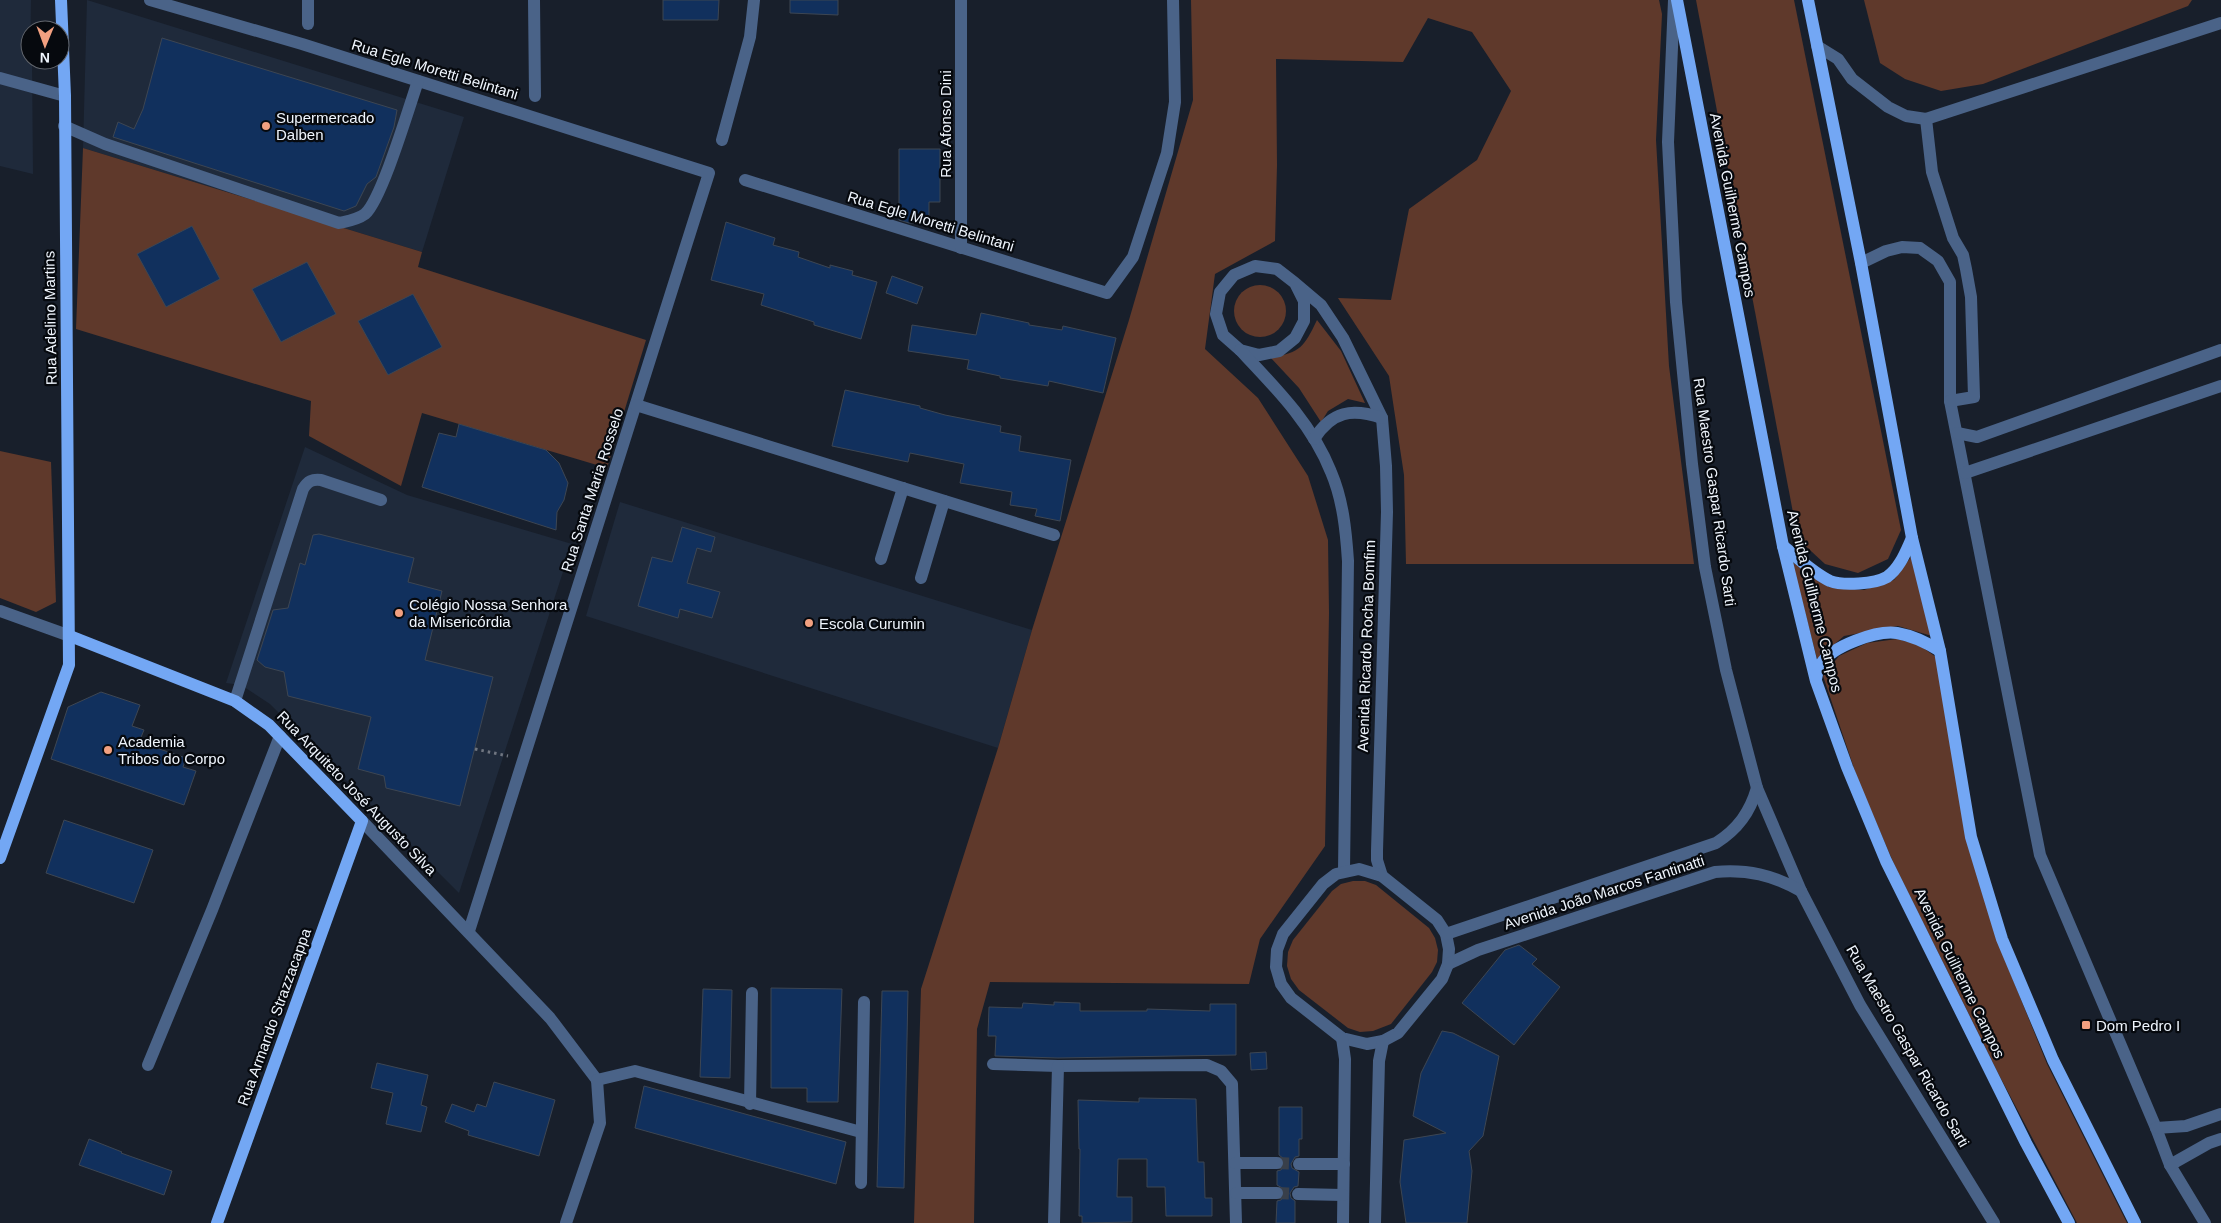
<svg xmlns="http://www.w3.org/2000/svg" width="2221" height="1223" font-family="Arial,sans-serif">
<rect width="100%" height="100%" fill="#181f2b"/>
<g fill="#1f2a3b">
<path d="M0 0H31L30 60H32L33 174 0 166Z"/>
<path d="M87 0 464 117 422 252 83 148Z"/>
<path d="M305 447 407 495 572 544 459 893 270 704 241 685 226 683Z"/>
<path d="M620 502 1032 630 998 748 586 616Z"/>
</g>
<g fill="#5f392b">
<path d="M1191 0H1659L1662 14 1656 140 1669 366 1694 564H1406L1404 475 1389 376 1338 298 1391 300 1409 209 1477 160 1511 91 1472 32 1428 18 1403 62 1276 59 1277 165 1275 241 1215 274 1205 349 1258 398 1308 476 1328 540 1329 613 1325 846 1260 939 1249 984 990 982 977 1029 974 1223H914L921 989 998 748 1032 630 1129 320 1193 100Z"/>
<path d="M1696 0H1794L1901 530 1888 559 1858 573 1825 564 1798 539Z"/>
<path d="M1864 0H2192L2188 6 1983 84 1941 91 1905 79 1880 63Z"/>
<path d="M83 148 422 252 418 267 646 340 607 468 422 413 401 486 309 436 311 401 76 329Z"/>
<circle cx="1260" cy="311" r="26"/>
<path d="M1317 320 1341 351 1365 403 1348 399 1328 411 1321 422 1299 388 1271 358C1301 352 1304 347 1317 320Z"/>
<path d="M0 451 51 462 56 602 36 612 0 598Z"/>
<path d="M1911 557 1932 636 1898 626 1844 636 1817 659 1792 562 1829 587 1864 590 1894 580Z"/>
<path d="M1897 639 1919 645 1936 657 2001 950 2047 1064 2127 1223H2077L1998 1073 1894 864 1858 780 1823 676 1839 656 1867 643Z"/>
<path d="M1353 881H1365L1376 885 1429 928 1435 938 1438 950 1437 962 1432 972 1391 1024 1373 1031 1360 1032 1348 1028 1299 990 1291 979 1287 966 1288 952 1293 940 1332 891 1341 884Z"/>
</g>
<g fill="#11305d" stroke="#3d4653">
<path d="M663 0H719L718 20H663Z"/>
<path d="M790 0H838V15L790 13Z"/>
<path d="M162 38 397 110 394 127 376 177 367 184 356 206 344 211 113 137 118 122 134 129 143 109Z"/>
<path d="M899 149H940V202H929V223H909L899 220Z"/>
<path d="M726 222 775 238 773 245 799 252 798 257 830 268V265L853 271 852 275 877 282 861 339 814 325V322L761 305 764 294 711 280Z"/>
<path d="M192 226 220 279 166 307 137 254Z"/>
<path d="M307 262 336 314 281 342 252 289Z"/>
<path d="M892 276 923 287 917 304 886 293Z"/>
<path d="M413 294 442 347 388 375 358 321Z"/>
<path d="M981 313 1029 323V325L1062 330 1063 326 1116 338 1103 393 1049 381 1048 386 1000 378V376L967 369 969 360 908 351 912 325 976 335Z"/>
<path d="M845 390 920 406V408L945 415 1001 426 1000 432 1021 436 1019 451 1071 460 1060 521 1035 516 1037 509 1010 505 1012 492 960 483 964 464 910 453 908 462 832 446Z"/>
<path d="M459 424 546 450 559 463 568 483 564 500 557 512 556 530 422 487 439 433 456 437Z"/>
<path d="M682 527 715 537 711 552 697 548 687 583 720 592 712 618 680 609 678 618 638 606 652 557 672 562Z"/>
<path d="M319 534 414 558 408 582 442 591 425 660 493 677 460 806 386 788 384 776 358 769 371 717 288 696 284 672 265 667 257 660 273 610 288 608 300 563 305 565 313 535Z"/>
<path d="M101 692 140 705 132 726 144 730 139 742 186 758 183 767 196 771 184 805 51 759 68 707Z"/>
<path d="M64 820 153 850 134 903 46 873Z"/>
<path d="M1519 945 1537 959 1532 964 1560 987 1514 1045 1462 1003 1505 950Z"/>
<path d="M771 988 842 989 838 1102H807V1088H771Z"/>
<path d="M703 989 732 990 730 1078 700 1077Z"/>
<path d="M882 991H908L904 1188 877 1187Z"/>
<path d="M1054 1002 1080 1003V1011H1147V1009L1210 1011V1004H1236V1055L1058 1058 995 1056 996 1036H988L989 1007 1022 1008 1023 1003 1054 1005Z"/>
<path d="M1442 1031 1453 1033 1499 1056 1483 1136 1469 1151 1472 1171 1467 1223H1406L1400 1182 1404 1140 1446 1133 1413 1116 1421 1073Z"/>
<path d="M1266 1052 1267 1069 1251 1070 1250 1053Z"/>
<path d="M377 1063 428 1075 421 1105 427 1107 421 1132 386 1124 393 1093 371 1088Z"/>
<path d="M494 1082 555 1100 539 1156 468 1135 469 1131 445 1122 452 1104 474 1112 477 1104 486 1107Z"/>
<path d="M644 1086 846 1142 836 1184 635 1128Z"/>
<path d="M1139 1098 1196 1099 1198 1162H1204L1205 1198H1212V1216H1166L1165 1187H1147V1159H1118L1117 1197H1132V1222L1082 1223V1216H1079L1080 1149H1079L1078 1100 1139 1102Z"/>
<path d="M1279 1107H1302V1139H1299V1156L1295 1157 1291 1164 1292 1168 1299 1172 1298 1186 1294 1187 1290 1193 1291 1198 1295 1201V1223H1276L1277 1201 1281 1200 1285 1193 1284 1189 1277 1185V1171L1281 1170 1285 1163 1284 1159 1279 1155Z"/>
<path d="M89 1139 122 1152 121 1153 172 1171 164 1195 79 1165Z"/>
</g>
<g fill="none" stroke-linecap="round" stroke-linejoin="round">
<g stroke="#383f4a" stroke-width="12" stroke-dasharray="12 6" stroke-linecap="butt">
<path d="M1277 1163 1299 1164"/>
<path d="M1277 1193 1298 1194"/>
</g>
<path stroke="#707681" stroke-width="3" stroke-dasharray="2.5 4" stroke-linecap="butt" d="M475 749 508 756"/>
<g stroke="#4a6388" stroke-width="12">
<path d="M150 0 302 44 709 173 469 931"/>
<path d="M534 0 535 96"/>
<path d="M1674 0 1668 142 1676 302 1692 464 1705 567 1726 670 1757 788 1801 891 1860 1005 1994 1223"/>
<path d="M308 24V0"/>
<path d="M1817 46 1838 59 1852 79 1888 107 1906 116 1926 119"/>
<path d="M0 78 65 96"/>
<path d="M64 126 105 144 339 223C348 221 357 220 365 214 382 199 409 107 418 81"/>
<path d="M722 140 750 37 754 0"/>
<path d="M745 180 1107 293 1133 257 1167 153 1175 102 1173 0"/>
<path d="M961 248V0"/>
<path d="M1861 263 1886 251 1902 247 1920 248 1938 261 1950 282V401L2040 855 2156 1128 2170 1165 2205 1223"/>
<path d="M1295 283 1304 301V321L1295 338 1279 351 1259 355 1240 350 1223 335 1216 314 1220 292 1234 275 1255 266 1277 269 1295 283 1321 305 1343 338 1382 418 1386 466 1387 512 1377 851V860L1382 876"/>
<path d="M1240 350C1275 387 1312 424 1331 472 1343 500 1346 531 1348 561L1344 871"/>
<path d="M1950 401 1974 397 1971 297 1966 269 1963 255 1953 238 1932 172 1926 119 2221 23"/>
<path d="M636 405 1054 535"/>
<path d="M1957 433 1977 437 2221 350"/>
<path d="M1314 439C1332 411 1352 408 1382 418"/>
<path d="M1965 473 2221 386"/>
<path d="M881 559 903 488"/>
<path d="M921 578 944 501"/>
<path d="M0 611 70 636"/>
<path d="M235 701 303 489C308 481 312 479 321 480L381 500"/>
<path d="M362 821 550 1018 597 1080"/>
<path d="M1359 869 1382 876 1437 920 1446 934 1449 949 1448 964 1442 979 1398 1033 1383 1041 1367 1044 1342 1038 1291 998 1281 984 1276 967 1277 950 1283 934 1323 884 1336 874Z"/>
<path d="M1446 934 1716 843C1738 829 1750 812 1757 788"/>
<path d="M1448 964 1478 950 1715 872C1747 869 1773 875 1801 891"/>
<path d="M1342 1038 1345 1059 1343 1223"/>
<path d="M993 1064 1058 1066 1207 1065 1221 1071 1232 1084 1236 1223"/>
<path d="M148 1065 212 910 280 736"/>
<path d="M597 1080 635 1071 861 1132"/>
<path d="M750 1104 752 993"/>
<path d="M2156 1128 2186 1126 2221 1114"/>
<path d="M1235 1163H1277"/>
<path d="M1299 1164H1344"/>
<path d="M2170 1165 2209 1143 2221 1139"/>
<path d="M861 1183 864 1002"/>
<path d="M1236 1193H1277"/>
<path d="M1298 1194 1343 1195"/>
<path d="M566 1223 600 1123 597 1080"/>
<path d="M1054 1223 1058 1066"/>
<path d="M1375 1223 1379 1061 1383 1041"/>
</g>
<g stroke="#73a7f4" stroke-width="12">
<path d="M1677 0 1783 546 1816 681 1847 767 1886 861 2026 1143 2069 1223"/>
<path d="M1808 0 1861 263 1912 538 1940 651 1971 837 2002 939 2053 1060 2135 1223"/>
<path d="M1783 546C1798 558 1813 573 1830 581 1843 586 1875 584 1887 577 1900 568 1906 551 1912 538"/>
<path d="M70 636 235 701 269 725 362 821 217 1223"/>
<path d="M1816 679C1817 674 1818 668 1821 664 1832 646 1877 630 1897 633 1914 636 1926 642 1940 651"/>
<path d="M0 858 69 665 65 96 61 0"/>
</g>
</g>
<g fill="#f2a080" stroke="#06090e" stroke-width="2">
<circle cx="266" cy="126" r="5"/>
<circle cx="399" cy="613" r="5"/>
<circle cx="809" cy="623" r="5"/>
<circle cx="108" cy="750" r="5"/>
<rect x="2081" y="1020" width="10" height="10" rx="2.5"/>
</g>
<g text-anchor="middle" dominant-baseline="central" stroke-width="4.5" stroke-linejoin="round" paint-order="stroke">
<g font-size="15" fill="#eff5fd" stroke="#06090e">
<text transform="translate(435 69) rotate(17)">Rua Egle Moretti Belintani</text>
<text transform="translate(945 124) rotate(-90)">Rua Afonso Dini</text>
<text transform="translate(1733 205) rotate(79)">Avenida Guilherme Campos</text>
<text transform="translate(931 221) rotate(17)">Rua Egle Moretti Belintani</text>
<text transform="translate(50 318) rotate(-91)">Rua Adelino Martins</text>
<text transform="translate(592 490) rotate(-72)">Rua Santa Maria Rosselo</text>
<text transform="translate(1715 492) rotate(82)">Rua Maestro Gaspar Ricardo Sarti</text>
<text transform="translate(1815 601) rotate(76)">Avenida Guilherme Campos</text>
<text transform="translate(1366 646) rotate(-88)">Avenida Ricardo Rocha Bomfim</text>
<text transform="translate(357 793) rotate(46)">Rua Arquiteto José Augusto Silva</text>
<text transform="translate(1604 892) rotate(-18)">Avenida João Marcos Fantinatti</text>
<text transform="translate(1960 973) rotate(64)">Avenida Guilherme Campos</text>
<text transform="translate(274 1017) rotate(-70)">Rua Armando Strazzacappa</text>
<text transform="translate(1908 1046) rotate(60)">Rua Maestro Gaspar Ricardo Sarti</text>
</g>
<g font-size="15" fill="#eff5fd" stroke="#06090e" text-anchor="start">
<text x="276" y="117">Supermercado<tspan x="276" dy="17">Dalben</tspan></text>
<text x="409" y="604">Colégio Nossa Senhora<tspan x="409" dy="17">da Misericórdia</tspan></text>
<text x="819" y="623">Escola Curumin</text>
<text x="118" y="741">Academia<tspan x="118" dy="17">Tribos do Corpo</tspan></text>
<text x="2096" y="1025">Dom Pedro I</text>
</g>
</g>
<g transform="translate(45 45) rotate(181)"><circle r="24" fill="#06090e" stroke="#63676e"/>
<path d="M0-4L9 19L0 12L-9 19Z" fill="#f2a080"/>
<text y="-8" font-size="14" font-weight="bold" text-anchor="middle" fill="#eff5fd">N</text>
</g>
</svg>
